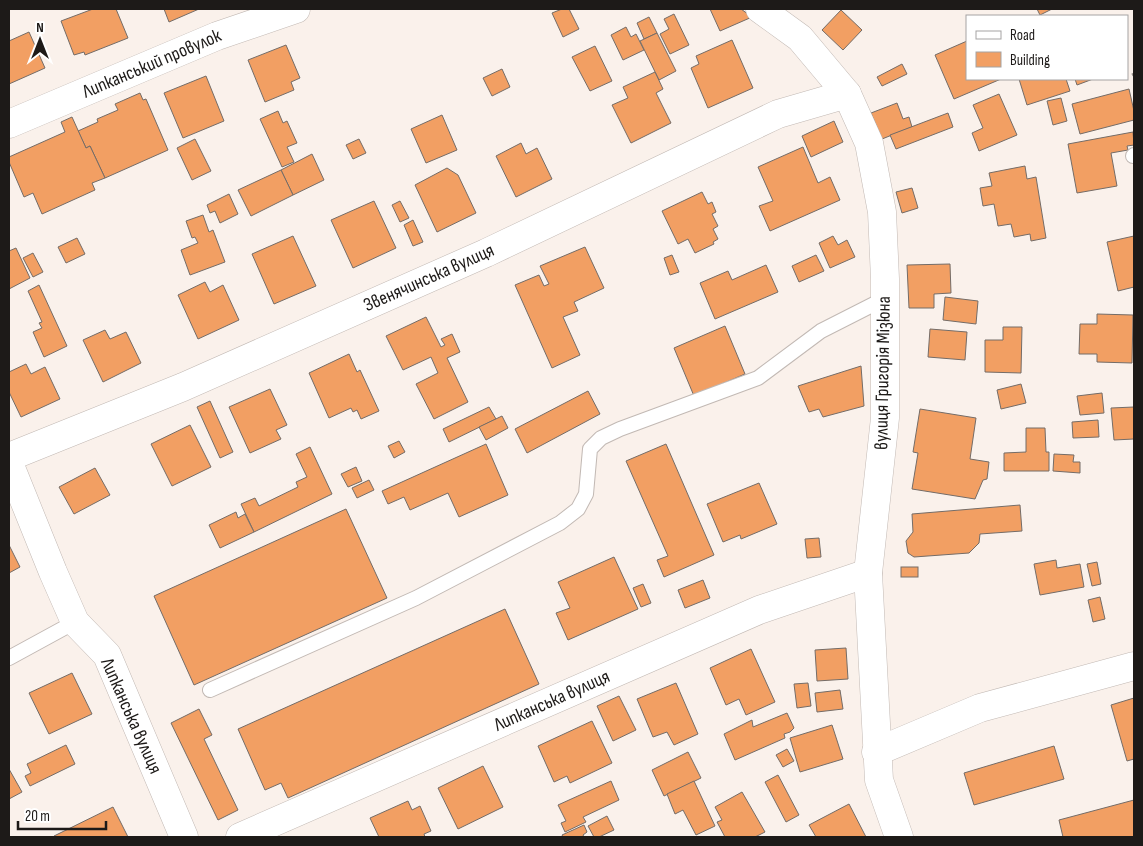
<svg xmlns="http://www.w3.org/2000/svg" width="1143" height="846" font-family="'Sofia Sans Condensed',sans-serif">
<rect width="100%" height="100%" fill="#faf1eb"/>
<g fill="#f29f63" stroke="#746c67">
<path d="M93 9H116L128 38 85 55 84 52 74 55 61 21Z"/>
<path d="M164 9H199L169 22Z"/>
<path d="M562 9H569L579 29 563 37 552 13Z"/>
<path d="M710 9H741L752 17 720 31Z"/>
<path d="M1037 9H1052L1040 15Z"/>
<path d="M841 10 862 30 843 50 822 30Z"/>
<path d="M674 14 689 45 670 54 660 34 669 29 664 19Z"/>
<path d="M649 17 657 33 644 39 637 23Z"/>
<path d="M626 27 631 37 636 34 644 50 623 60 611 35Z"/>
<path d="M29 32 45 68 9 84V41Z"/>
<path d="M657 33 676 71 659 80 640 41Z"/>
<path d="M732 40 753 88 708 108 691 68 699 64 696 56Z"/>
<path d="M967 41V79H1001L954 99 935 55Z"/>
<path d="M286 45 300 78 291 82 294 90 265 102 248 60Z"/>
<path d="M595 46 612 81 590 91 572 57Z"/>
<path d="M902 64 907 74 882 86 877 77Z"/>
<path d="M502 69 510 87 492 96 483 78Z"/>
<path d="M655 72 663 89 656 93 671 123 631 143 612 105 628 98 623 87Z"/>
<path d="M206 76 224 121 183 138 164 93Z"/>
<path d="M1019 79H1066L1070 91 1027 105Z"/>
<path d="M1075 79H1093L1077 85Z"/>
<path d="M1129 89 1134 111V120L1080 134 1072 104Z"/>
<path d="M140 93 143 100 146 99 168 150 105 178 90 146 86 148 78 131 98 122 97 119 118 110 115 104Z"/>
<path d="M999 94 1017 135 979 151 972 133 983 128 973 105Z"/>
<path d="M1061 98 1067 121 1053 125 1047 101Z"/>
<path d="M897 103 903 119 909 117 912 127 882 139 871 113Z"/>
<path d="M278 111 283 123 287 121 297 143 287 147 294 162 282 167 260 119Z"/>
<path d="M948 113 953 127 896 149 890 135Z"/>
<path d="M442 115 457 150 426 163 411 129Z"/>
<path d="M72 117 86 148 90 146 105 178 92 183 95 190 42 214 33 193 24 197 9 162V157L65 132 61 122Z"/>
<path d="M834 121 843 142 811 157 802 136Z"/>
<path d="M1133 132 1134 145 1127 146 1128 150 1111 153 1117 186 1077 193 1068 144Z"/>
<path d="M195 139 211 171 192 180 177 148Z"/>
<path d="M359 139 366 153 353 159 346 145Z"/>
<path d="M521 143 526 154 537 148 552 179 516 197 496 156Z"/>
<path d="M803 147 818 183 830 177 840 200 770 231 759 206 773 201 758 167Z"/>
<path d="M312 154 324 180 293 195 281 170Z"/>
<path d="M1025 166 1027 179 1036 177 1046 238 1031 241 1030 234 1014 237 1011 224 998 226 994 204 983 206 980 188 992 186 989 173Z"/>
<path d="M447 168 458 175 476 213 437 232 415 185Z"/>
<path d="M281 170 293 195 251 216 238 190Z"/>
<path d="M912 188 918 208 902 213 896 192Z"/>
<path d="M702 192 708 204 712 202 716 212 712 214 718 226 713 229 718 239 713 242 714 244 695 253 688 239 678 244 662 211Z"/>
<path d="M229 194 238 214 220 223 215 211 210 213 207 205Z"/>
<path d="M374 201 396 248 353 268 331 220Z"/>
<path d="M400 201 409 218 400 222 392 205Z"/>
<path d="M203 215 209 232 213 230 225 262 190 275 181 250 198 243 195 237 192 238 186 221Z"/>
<path d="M413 220 423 242 413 246 404 225Z"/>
<path d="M293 236 316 286 274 304 252 254Z"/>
<path d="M833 236 838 245 847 240 855 257 830 268 819 243Z"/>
<path d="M1134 236V287L1118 291 1107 242Z"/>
<path d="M77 238 85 254 66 263 58 247Z"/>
<path d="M585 247 604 288 574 302 578 311 563 317 580 355 552 368 515 285 539 275 544 286 549 284 540 266Z"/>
<path d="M16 248 30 278 9 289V251Z"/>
<path d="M33 253 43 272 33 277 23 258Z"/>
<path d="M672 255 679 272 670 275 664 258Z"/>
<path d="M816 255 824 271 799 282 792 266Z"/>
<path d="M950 264 951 293 934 294V308H909L907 265Z"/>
<path d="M766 265 778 292 715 319 700 283 728 271 732 280Z"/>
<path d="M205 282 210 292 223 285 239 320 198 339 178 295Z"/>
<path d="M39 285 67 346 44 357 33 332 42 328 39 323 42 322 28 291Z"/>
<path d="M945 297 978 301 976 324 943 320Z"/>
<path d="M1097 314 1133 315 1132 363 1097 362V354H1079L1080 324H1097Z"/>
<path d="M426 317 441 347 445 345 441 339 452 334 460 352 447 358 468 402 434 419 416 384 438 373 431 357 403 370 386 336Z"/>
<path d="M725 326 745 374 694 396 674 348Z"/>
<path d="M1003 327H1022L1021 373 985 372V340H1003Z"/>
<path d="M930 329 967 332 965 360 928 357Z"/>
<path d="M105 330 110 339 126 332 141 363 103 382 83 340Z"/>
<path d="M349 354 357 372 360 370 379 411 361 419 357 410 353 412 351 408 329 418 309 373Z"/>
<path d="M26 364 31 374 45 367 60 399 21 417 9 392V372Z"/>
<path d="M861 366 864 406 823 417 819 409 809 412 798 386Z"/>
<path d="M1021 384 1026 403 1001 409 997 390Z"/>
<path d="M270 389 287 425 276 430 281 439 250 453 229 407Z"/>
<path d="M588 391 600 414 527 453 515 429Z"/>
<path d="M1102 393 1104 413 1080 415 1077 396Z"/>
<path d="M210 401 233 452 220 458 197 407Z"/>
<path d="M489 407 496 419 449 442 443 429Z"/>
<path d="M1134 407V439L1114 440 1111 408Z"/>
<path d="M920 409 976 418 970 459 989 462 987 479 983 480 975 499 912 489 918 453 913 452Z"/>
<path d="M502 416 508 428 486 440 479 427Z"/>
<path d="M1098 420 1099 437 1073 438 1072 422Z"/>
<path d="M190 425 211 467 172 486 151 444Z"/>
<path d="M1026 428H1045L1046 452H1049V471H1004V453L1026 452Z"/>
<path d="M399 441 405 452 394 458 388 446Z"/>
<path d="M486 444 508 495 459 517 448 493 410 510 404 497 388 504 382 491Z"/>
<path d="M666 444 714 555 664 577 657 560 668 556 626 461Z"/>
<path d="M310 447 332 494 254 532 241 504 255 498 259 506 298 487 296 482 307 477 296 454Z"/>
<path d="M1054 454 1074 455 1073 462H1080V473L1053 471Z"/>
<path d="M356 467 362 481 348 487 341 474Z"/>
<path d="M95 468 110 495 74 514 59 487Z"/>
<path d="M369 480 374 490 357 498 352 488Z"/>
<path d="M759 483 777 524 741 539 740 535 723 542 707 504Z"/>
<path d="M1020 505 1022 531 980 534 979 543 969 553 914 557 908 553 906 541 913 532 912 514Z"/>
<path d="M346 509 387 598 194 685 154 596Z"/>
<path d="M236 512 238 518 245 514 254 532 220 548 209 525Z"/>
<path d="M819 538 821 557 807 558 805 539Z"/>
<path d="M9 545 20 567 9 573Z"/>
<path d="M614 557 638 609 568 640 556 613 570 608 558 582Z"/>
<path d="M1056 560 1057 568 1080 564 1084 587 1040 595 1034 564Z"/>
<path d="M1097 562 1101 584 1092 586 1087 564Z"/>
<rect x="901" y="567" width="17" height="10"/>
<path d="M703 580 710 598 685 608 678 590Z"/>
<path d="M643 584 651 603 641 607 633 588Z"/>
<path d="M1100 597 1105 619 1093 622 1088 600Z"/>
<path d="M505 609 539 684 288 798 281 783 265 790 238 729Z"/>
<path d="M846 648 848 679 817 681 815 650Z"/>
<path d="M751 649 775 702 746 715 739 699 726 705 710 668Z"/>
<path d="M72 673 92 714 49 734 29 693Z"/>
<path d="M676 683 698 734 674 745 667 732 653 737 637 699Z"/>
<path d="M808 683 811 706 797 708 794 684Z"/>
<path d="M840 690 843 709 817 712 815 693Z"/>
<path d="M619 696 636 730 613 741 597 706Z"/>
<path d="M1134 698V759L1127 761 1111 705Z"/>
<path d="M199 709 212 735 204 739 238 810 218 820 171 723Z"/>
<path d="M787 713 794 728 790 732 784 734 785 738 735 760 724 734 752 720 753 727Z"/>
<path d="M592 721 612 763 570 783 567 776 554 782 538 746Z"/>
<path d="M832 725 843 759 800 772 790 738Z"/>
<path d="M66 745 75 764 30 786 25 776 31 773 27 764Z"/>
<path d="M1054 746 1064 779 974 805 964 773Z"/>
<path d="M787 749 794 761 783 767 776 755Z"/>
<path d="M688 752 701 778 664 796 652 770Z"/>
<path d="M483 766 503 807 458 829 438 788Z"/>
<path d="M9 769 22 792 9 799Z"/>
<path d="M778 775 799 815 786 822 765 782Z"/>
<path d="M611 781 619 800 583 817 586 822 565 832 561 823 566 821 558 805Z"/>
<path d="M694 781 715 826 696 835 683 810 675 814 667 794Z"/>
<path d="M742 792 765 832 755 837H725L717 822 722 820 715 807Z"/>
<path d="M1134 800V837H1063L1059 820Z"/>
<path d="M408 801 412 810 420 806 431 831 424 834 425 837H379L370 818Z"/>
<path d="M849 804 866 837H816L809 825Z"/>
<path d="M113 807 128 837H55L54 836Z"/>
<path d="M607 816 614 830 599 837H594L588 826Z"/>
<path d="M584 825 587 832 583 835 584 837H563L562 835Z"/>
</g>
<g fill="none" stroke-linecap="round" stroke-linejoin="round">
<defs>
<g id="service">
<path d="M1133 156 1134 155"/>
<path d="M9 658 75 622"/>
<path d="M210 690 416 598 560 523 578 509 586 494 590 449 601 438 620 429 758 378 821 331 884 299"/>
</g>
<g id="minor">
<path d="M760 9 800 38 847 94 869 143 882 212 885 279V418L868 573 879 780 899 837"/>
<path d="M9 124 217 36 296 9"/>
<path d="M9 457 183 387 486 253 778 114 847 94"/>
<path d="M9 463 53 572 75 622 107 655 184 837"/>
<path d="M876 752 980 708 1134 666"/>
<path d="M240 837 759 610 868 573"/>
</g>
</defs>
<use href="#service" stroke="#c2b9b4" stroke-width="16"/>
<use href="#minor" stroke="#c2b9b4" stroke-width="29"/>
<path stroke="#96908c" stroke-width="3" stroke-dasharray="2.5 2.5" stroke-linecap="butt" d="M1132 75 1134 74"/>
<use href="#service" stroke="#fff" stroke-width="14"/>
<use href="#minor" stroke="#fff" stroke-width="28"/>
</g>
<g text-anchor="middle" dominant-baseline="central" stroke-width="4" stroke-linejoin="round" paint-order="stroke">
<g font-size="19" fill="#1d1a18" stroke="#fff">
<text transform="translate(152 64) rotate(-23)">Липканський провулок</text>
<text transform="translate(429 278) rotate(-24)">Звенячинська вулиця</text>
<text transform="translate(883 373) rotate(-89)">вулиця Григорія Мізюна</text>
<text transform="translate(552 701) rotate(-24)">Липканська вулиця</text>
<text transform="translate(131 716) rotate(66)">Липканська вулиця</text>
</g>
</g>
<rect width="1143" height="846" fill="none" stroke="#1d1a18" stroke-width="20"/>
<rect x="966" y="15" width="162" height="65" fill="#ffffff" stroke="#a5a3a3"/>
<rect x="976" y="31" width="25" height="8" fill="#ffffff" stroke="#a5a3a3"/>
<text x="1010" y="40" font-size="15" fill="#1d1a18">Road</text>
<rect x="976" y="52" width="25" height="15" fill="#f29f63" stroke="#a5a3a3"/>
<text x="1010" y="65" font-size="15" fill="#1d1a18">Building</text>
<g transform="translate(40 40)" stroke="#ffffff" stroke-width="4" paint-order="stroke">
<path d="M0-4L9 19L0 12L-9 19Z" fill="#1d1a18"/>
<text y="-8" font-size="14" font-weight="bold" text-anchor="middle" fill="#1d1a18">N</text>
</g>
<path d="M18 821v8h88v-8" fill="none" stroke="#1d1a18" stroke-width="2.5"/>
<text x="25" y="821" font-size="15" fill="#1d1a18" stroke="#ffffff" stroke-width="4" paint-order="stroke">20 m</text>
</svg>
